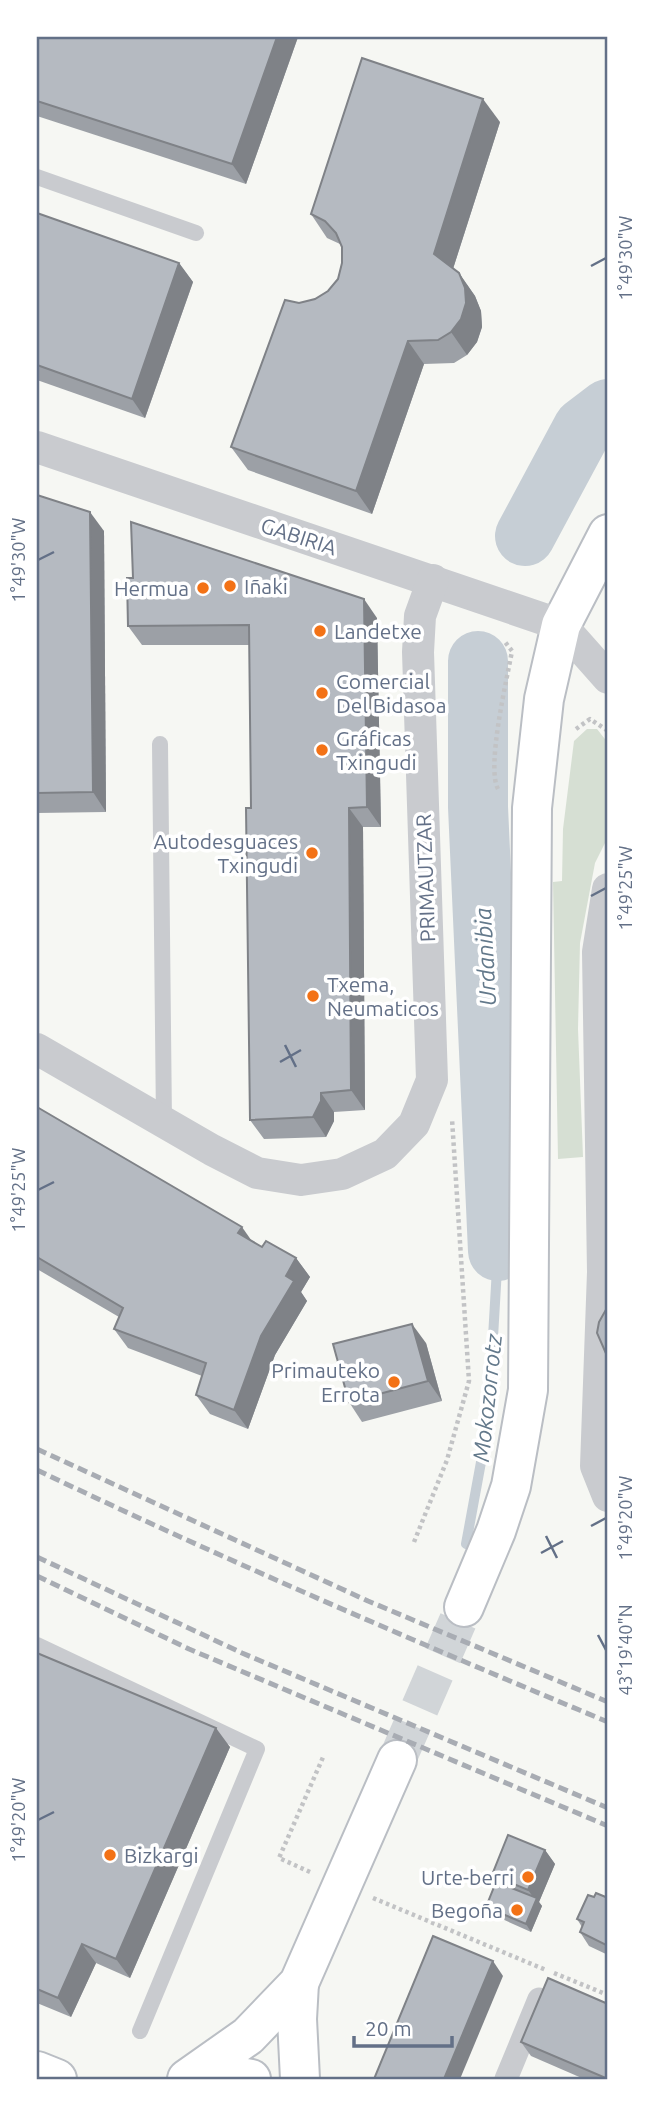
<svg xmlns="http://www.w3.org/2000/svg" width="645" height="2116" font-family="Ubuntu,sans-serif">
<rect width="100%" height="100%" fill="#f6f7f3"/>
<path fill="#d6dfd3" d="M587 729H597L608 743V837L595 863 580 943 578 1029 583 1157 558 1159 553 882 562 881 563 829 574 741Z"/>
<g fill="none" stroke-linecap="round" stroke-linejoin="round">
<path stroke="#c6ced5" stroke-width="10" d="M466 1544 488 1424 498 1251"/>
<g stroke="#c6ced5" stroke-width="60">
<path d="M525 536 583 428 608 409"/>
<path d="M478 661V807L498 1251"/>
</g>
<path stroke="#d1d5d8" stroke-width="38" stroke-dasharray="38 19" stroke-linecap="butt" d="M397 1760 464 1607"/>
<defs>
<g id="secondary">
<path d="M464 1607 496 1531 511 1486 528 1390 532 808 544 699 561 625 608 534"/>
<path d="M299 1983 297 2019 300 2079"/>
<path d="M37 2071 57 2079"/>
<path d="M191 2078 218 2073 251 2079"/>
<path d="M187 2079 248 2036 299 1983 397 1760"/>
</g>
</defs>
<use href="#secondary" stroke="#babec4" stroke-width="42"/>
<g stroke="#c2c3c5" stroke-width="4.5" stroke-dasharray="3.5 3.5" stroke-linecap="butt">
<path d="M576 729 590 719 608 731"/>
<path d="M498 789C486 767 507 679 512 651L505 642"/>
<path d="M414 1542 447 1460 469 1381 452 1119"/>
<path d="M310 1872 279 1858 324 1755"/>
<path d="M373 1898 546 1970"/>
<path d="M554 1973 608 1995"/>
</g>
<g stroke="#c9cbcf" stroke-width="16">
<path d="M37 177 196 233"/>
<path d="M160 744 164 1123"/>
<path d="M37 1645 257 1749 140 2031"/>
</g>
<path stroke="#c9cbcf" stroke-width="23" d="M506 2079 539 1999"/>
<g stroke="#c9cbcf" stroke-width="32">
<path d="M37 447 561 625 608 678"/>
<path d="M608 889 598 952 603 1272 596 1466 608 1496"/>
<path d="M37 1049 212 1150 257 1173 301 1180 342 1174 385 1154 414 1124 432 1080 418 652 420 616 433 580"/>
</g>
<use href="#secondary" stroke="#fff" stroke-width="38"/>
<g stroke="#a8acb3" stroke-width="5" stroke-dasharray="10 5" stroke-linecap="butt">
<path d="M37 1449 368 1601 608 1702"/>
<path d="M37 1470C225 1560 416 1642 608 1722"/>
<path d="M37 1557 242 1653 608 1808"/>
<path d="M37 1576 189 1649 608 1826"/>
</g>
</g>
<g fill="#9ca0a6">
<path d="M37 37H298L246 184 37 116Z"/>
<path d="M500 122 453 269 459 273 475 296 481 311 482 327 477 342 467 355 454 363 424 364 372 514 248 470 231 447 299 303 315 299 328 291 338 279 342 263V247L340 244 327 238 311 214Z"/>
<path d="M37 213 179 263 193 282 145 418 37 380Z"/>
<path d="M37 495 104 531 106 812 37 813Z"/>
<path d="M377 618 381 827H363L365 1110 334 1112V1121L326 1137 264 1139 250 1120 251 808 249 645H142L128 626Z"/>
<path d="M37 1107 262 1247 296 1258 310 1277 301 1292 307 1301 275 1355 248 1429 210 1414 196 1395 202 1376 128 1348 114 1329 119 1317 37 1269Z"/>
<path d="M426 1343 442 1401 362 1422 349 1402Z"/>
<path d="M37 1653 230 1747 130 1978 96 1963 71 2017 37 2003Z"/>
<path d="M545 1850 555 1864 539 1902 542 1906 531 1932 491 1914 486 1907 496 1882 492 1875Z"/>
<path d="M594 1897 608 1898V1955L589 1946 580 1932 582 1927 577 1919Z"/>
<path d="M521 2042 608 2079H584L531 2056Z"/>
</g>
<g fill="#7f8287">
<path d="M277 37H298L246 184 232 164Z"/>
<path d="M483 99 500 122 450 278 434 254Z"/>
<path d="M179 263 193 282 145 418 132 399Z"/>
<path d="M459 273 475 296 481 311 482 327 477 342 467 355 451 332Z"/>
<path d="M408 341 424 364 372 514 356 491Z"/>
<path d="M90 512 104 531 106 812 93 792Z"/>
<path d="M364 599 377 618 381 827 367 807Z"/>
<path d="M349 808 363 827 365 1110 351 1090Z"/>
<path d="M321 1093 334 1112V1121L326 1137 313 1117Z"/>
<path d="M242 1227 256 1247 238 1233Z"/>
<path d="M296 1258 310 1277 301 1292 307 1301 275 1355 248 1429 234 1410 261 1336 286 1276Z"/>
<path d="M412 1324 426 1343 442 1401 428 1381Z"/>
<path d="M216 1728 230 1747 130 1978 116 1959Z"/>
<path d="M545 1850 555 1864 539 1902 542 1906 531 1932 526 1924 536 1901 528 1890Z"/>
<path d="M82 1944 96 1963 71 2017 58 1998Z"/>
<path d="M493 1961 503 1976 460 2079H444Z"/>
</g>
<g fill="#b5bac1" stroke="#7f8287" stroke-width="2">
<path d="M37 37H277L232 164 37 101Z"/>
<path d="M362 58 483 99 434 254 459 273 465 288 466 303 461 319 451 332 438 340 408 341 356 491 231 447 285 300 299 303 315 299 328 291 338 279 342 263V247L336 233 325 221 311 214Z"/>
<path d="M37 213 179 263 132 399 37 365Z"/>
<path d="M37 495 90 512 93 792 37 793Z"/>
<path d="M131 522 364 599 367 807 349 808 351 1090 321 1093V1101L313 1117 250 1120 246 808H251L249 625 128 626 127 578H133Z"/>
<path d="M37 1107 242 1227 238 1233 262 1247 266 1241 296 1258 286 1276 294 1281 261 1336 234 1410 196 1395 206 1363 114 1329 123 1308 37 1257Z"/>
<path d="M608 1306V1358L597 1333 599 1322Z"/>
<path d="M412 1324 428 1381 349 1402 333 1344Z"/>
<path d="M37 1653 216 1728 116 1959 82 1944 58 1998 37 1989Z"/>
<path d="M508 1835 545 1850 528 1890 492 1875Z"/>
<path d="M496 1882 537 1898 526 1924 486 1907Z"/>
<path d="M596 1893 608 1898V1946L580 1932 584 1922 577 1919 588 1895 594 1897Z"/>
<path d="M433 1936 493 1961 444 2079H374Z"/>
<path d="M548 1978 608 2004V2079L521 2042Z"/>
</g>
<path fill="none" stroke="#637087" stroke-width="2.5" d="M591 266 606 258M38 560 54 552M591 896 606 888M285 1045 296 1067M280 1062 301 1050M38 1190 54 1182M591 1526 606 1518M546 1536 557 1558M541 1553 563 1541M598 1635 606 1650M38 1820 54 1812"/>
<g fill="#f37216" stroke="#fff" stroke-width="2.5">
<circle cx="230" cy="586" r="7"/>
<circle cx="203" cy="588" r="7"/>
<circle cx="320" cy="631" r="7"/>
<circle cx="322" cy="693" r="7"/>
<circle cx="322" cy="750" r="7"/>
<circle cx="312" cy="853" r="7"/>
<circle cx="313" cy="996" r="7"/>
<circle cx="394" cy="1382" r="7"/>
<circle cx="110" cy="1855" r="7"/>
<circle cx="528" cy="1877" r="7"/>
<circle cx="517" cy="1910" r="7"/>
</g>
<g text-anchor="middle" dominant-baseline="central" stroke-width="7" stroke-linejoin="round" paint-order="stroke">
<g font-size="21" fill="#637087" stroke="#fff">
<text transform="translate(299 536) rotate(18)">GABIRIA</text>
<text transform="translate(425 878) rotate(-92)">PRIMAUTZAR</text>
</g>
<g font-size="21" fill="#637087" stroke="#fff" text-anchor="start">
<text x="244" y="586">Iñaki</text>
<text x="189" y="588" text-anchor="end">Hermua</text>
<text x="334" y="631">Landetxe</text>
<text x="336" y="681">Comercial<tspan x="336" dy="24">Del Bidasoa</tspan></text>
<text x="336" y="738">Gráficas<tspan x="336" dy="24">Txingudi</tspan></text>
<text x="298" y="841" text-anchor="end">Autodesguaces<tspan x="298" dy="24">Txingudi</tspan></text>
<text x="327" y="984">Txema,<tspan x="327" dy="24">Neumaticos</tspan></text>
<text x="380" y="1370" text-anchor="end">Primauteko<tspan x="380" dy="24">Errota</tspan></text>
<text x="124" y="1855">Bizkargi</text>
<text x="514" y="1877" text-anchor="end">Urte-berri</text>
<text x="503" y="1910" text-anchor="end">Begoña</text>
</g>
<g font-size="23" font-style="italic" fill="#63798b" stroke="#fff">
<text transform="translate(485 957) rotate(-93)">Urdanibia</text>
<text transform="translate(487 1398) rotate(-84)">Mokozorrotz</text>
</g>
</g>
<rect width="645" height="2116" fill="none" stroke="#ffffff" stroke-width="77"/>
<path d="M354 2036v10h98v-10" fill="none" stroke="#637087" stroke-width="3.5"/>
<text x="365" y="2036" font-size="21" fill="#637087" stroke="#ffffff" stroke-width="5" paint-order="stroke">20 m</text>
<rect x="38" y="38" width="568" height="2040" fill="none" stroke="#637087" stroke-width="2.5"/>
<g font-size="18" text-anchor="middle" fill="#637087">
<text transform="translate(626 258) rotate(-90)" y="6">1°49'30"W</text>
<text transform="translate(19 560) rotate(-90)" y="6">1°49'30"W</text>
<text transform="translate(626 888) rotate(-90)" y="6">1°49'25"W</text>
<text transform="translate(19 1190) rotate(-90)" y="6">1°49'25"W</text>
<text transform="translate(626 1518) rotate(-90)" y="6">1°49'20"W</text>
<text transform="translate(626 1650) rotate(-90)" y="6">43°19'40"N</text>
<text transform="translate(19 1820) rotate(-90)" y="6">1°49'20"W</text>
</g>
</svg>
